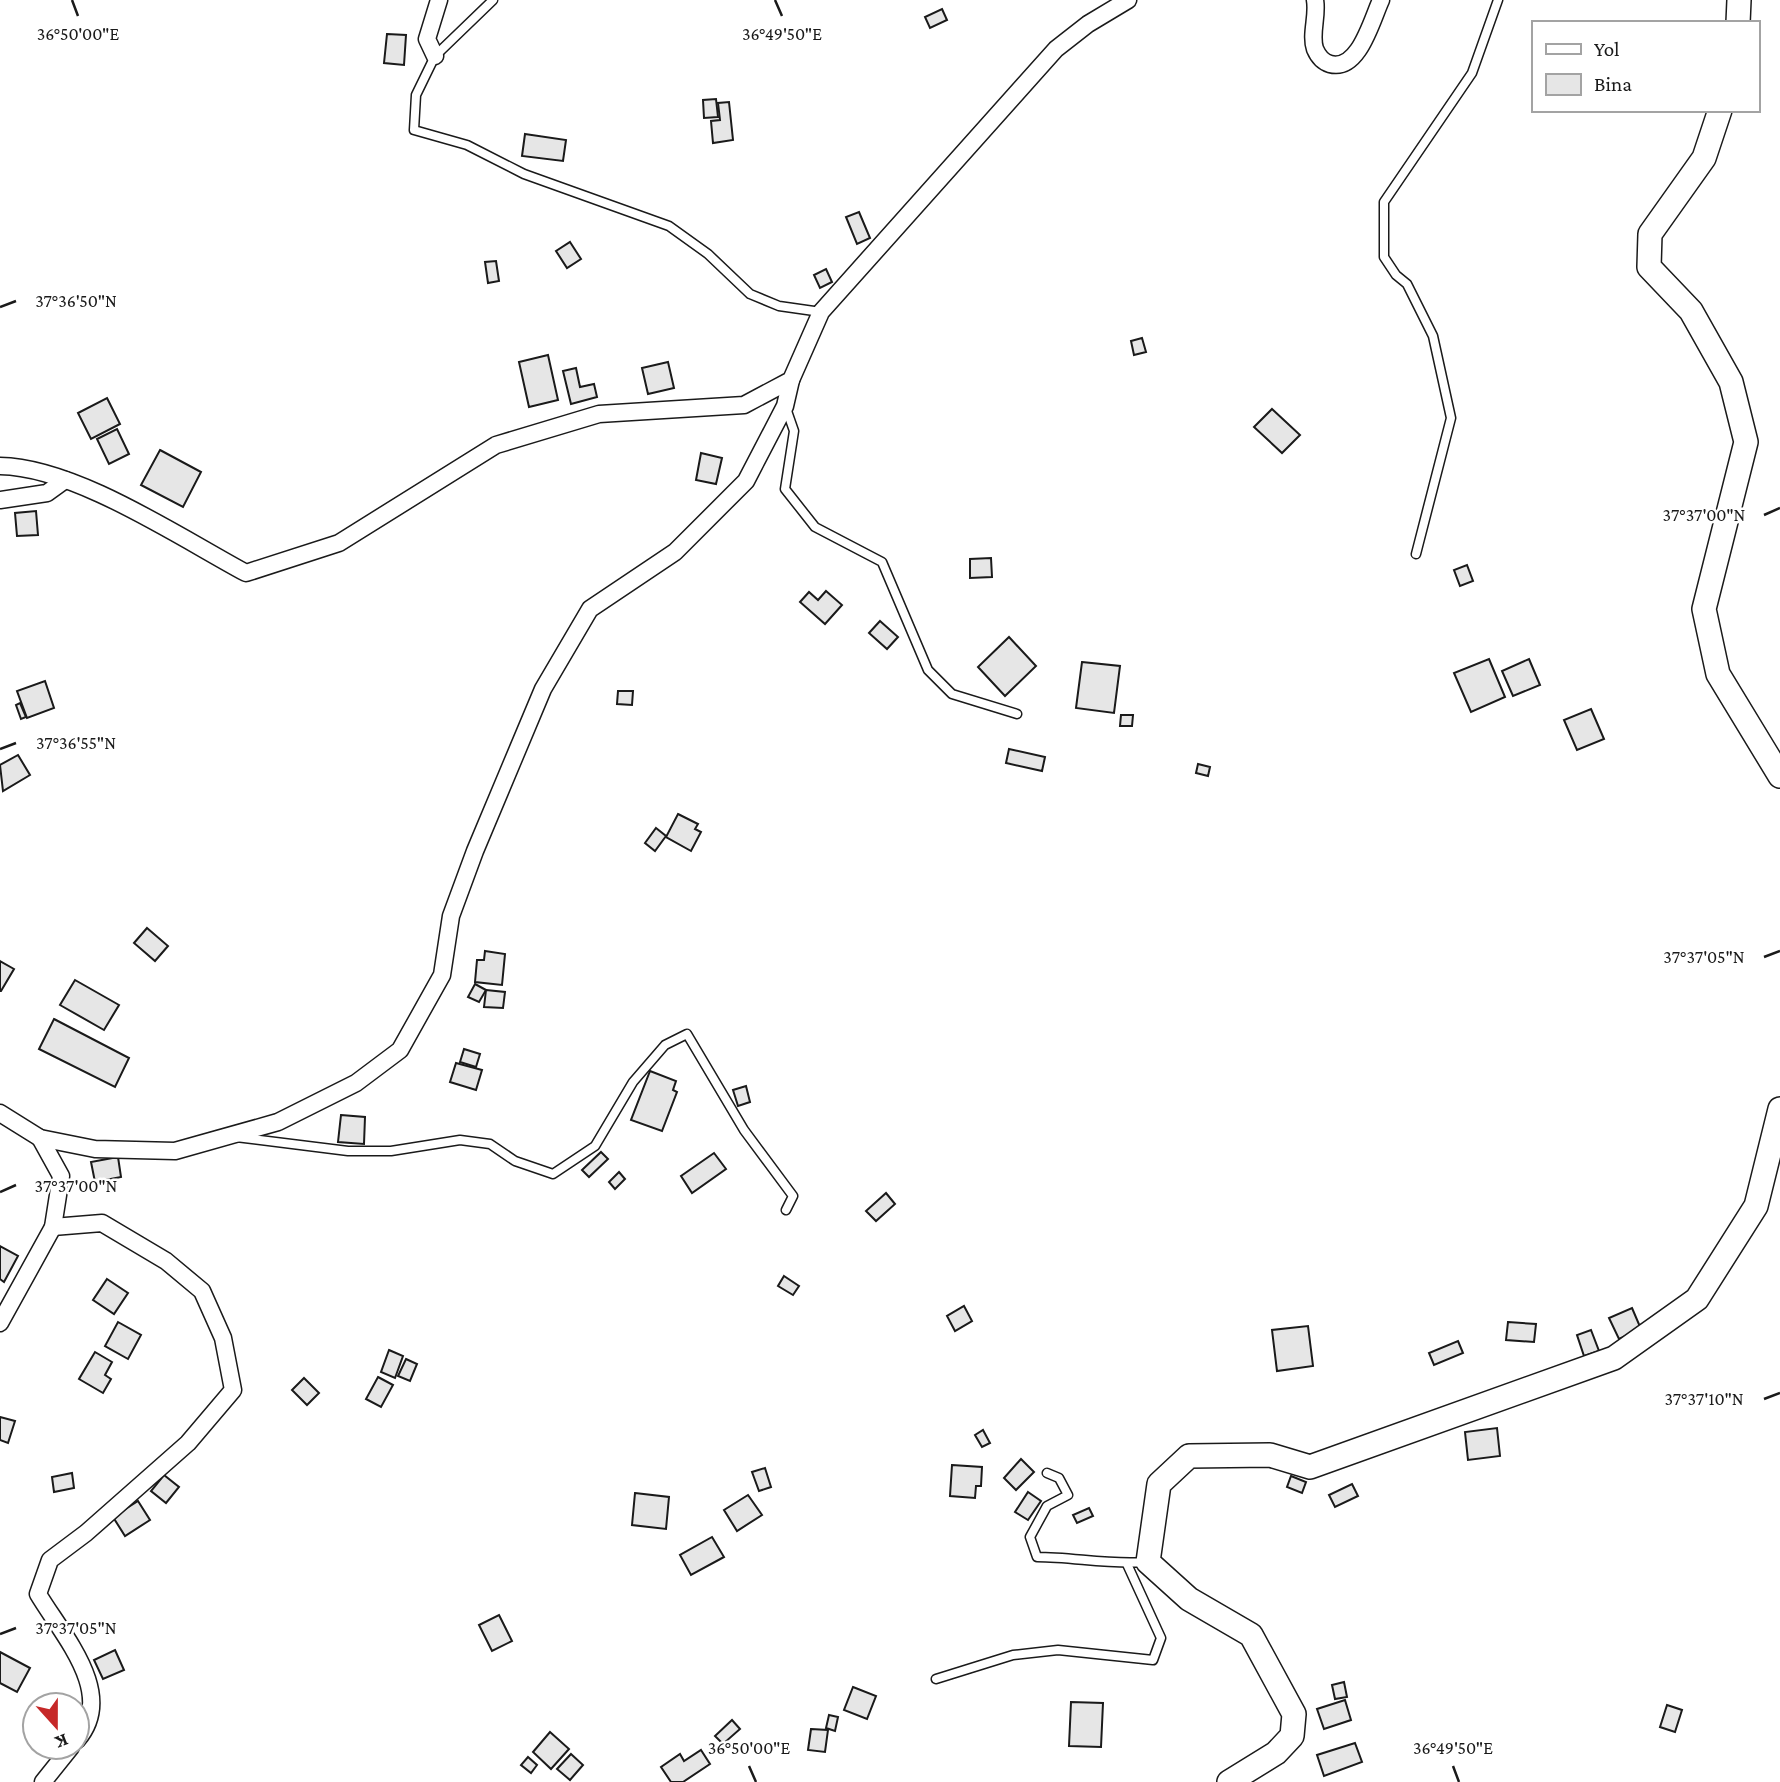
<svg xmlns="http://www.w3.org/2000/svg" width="1780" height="1782" font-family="'Crimson Pro',serif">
<rect width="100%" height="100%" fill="#fff"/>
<g fill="#e6e6e6" stroke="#1a1a1a" stroke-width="2">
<path d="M942 9 947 20 930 28 925 17Z"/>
<path d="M387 34 406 35 404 65 384 63Z"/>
<path d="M716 99 718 117 704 118 703 100Z"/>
<path d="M729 102 733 140 713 143 711 121 720 120 718 103Z"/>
<path d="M525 134 566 140 563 161 522 156Z"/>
<path d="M859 212 870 238 857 244 846 217Z"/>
<path d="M570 242 581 259 567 268 556 251Z"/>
<path d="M496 261 499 281 488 283 485 262Z"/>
<path d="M826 269 832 282 820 288 814 275Z"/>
<path d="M1142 338 1146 352 1134 355 1131 341Z"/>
<path d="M548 355 558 400 529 407 519 362Z"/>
<path d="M668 362 674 388 648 394 642 368Z"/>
<path d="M576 368 580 387 594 384 597 397 571 404 563 371Z"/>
<path d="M107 398 120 424 91 439 78 413Z"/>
<path d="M1272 409 1300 435 1282 453 1254 427Z"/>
<path d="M117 429 129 454 109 464 97 439Z"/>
<path d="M160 450 201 472 183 507 141 485Z"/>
<path d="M701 453 722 458 716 484 696 480Z"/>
<path d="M36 511 38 535 17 536 15 513Z"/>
<path d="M991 558 992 577 970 578V559Z"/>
<path d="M1467 565 1473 581 1460 586 1454 570Z"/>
<path d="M826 591 842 605 825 624 800 602 809 592 818 600Z"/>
<path d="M880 621 898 637 887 649 869 633Z"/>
<path d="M1009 637 1036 666 1005 696 978 667Z"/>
<path d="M1489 659 1505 697 1471 712 1454 673Z"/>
<path d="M1529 659 1540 685 1513 696 1502 671Z"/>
<path d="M1082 662 1120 666 1114 713 1076 708Z"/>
<path d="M45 681 54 708 27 718 17 691Z"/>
<path d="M618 691H633L632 705 617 704Z"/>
<path d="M20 703 26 717 21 719 16 705Z"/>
<path d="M1591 709 1604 739 1577 750 1564 720Z"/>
<path d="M1121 715H1133L1132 726H1120Z"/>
<path d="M1009 749 1045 757 1042 771 1006 763Z"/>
<path d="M18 755 30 775 3 791 0 765Z"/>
<path d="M1198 764 1210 767 1208 776 1196 773Z"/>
<path d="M678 814 698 824 695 829 701 832 691 851 666 837Z"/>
<path d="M656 828 666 836 655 851 645 843Z"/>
<path d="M147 928 168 946 155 961 134 943Z"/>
<path d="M485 951 505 954 502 985 475 982 477 960H484Z"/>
<path d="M0 961 14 969 1 991H0Z"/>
<path d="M75 980 119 1005 104 1030 60 1005Z"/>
<path d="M475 984 486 990 479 1002 468 997Z"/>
<path d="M486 990 505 992 503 1008 484 1007Z"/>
<path d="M54 1019 129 1058 115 1087 39 1049Z"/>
<path d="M464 1049 480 1054 476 1067 460 1062Z"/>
<path d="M456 1063 482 1070 476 1090 450 1082Z"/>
<path d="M650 1071 676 1081 673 1090 677 1092 662 1131 631 1120Z"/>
<path d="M746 1086 750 1102 738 1106 733 1090Z"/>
<path d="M341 1115 365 1117 364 1144 338 1142Z"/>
<path d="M601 1152 608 1159 589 1177 582 1170Z"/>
<path d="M714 1153 726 1169 692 1193 681 1176Z"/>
<path d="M118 1157 121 1177 95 1182 91 1162Z"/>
<path d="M619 1172 625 1179 615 1189 609 1182Z"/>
<path d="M886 1193 895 1204 876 1221 866 1211Z"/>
<path d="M0 1246 18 1256 4 1282 0 1279Z"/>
<path d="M784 1276 799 1286 793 1295 778 1286Z"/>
<path d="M107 1279 128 1293 114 1314 93 1300Z"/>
<path d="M964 1306 972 1321 955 1331 947 1316Z"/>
<path d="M1632 1308 1641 1329 1619 1339 1609 1318Z"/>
<path d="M118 1322 141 1335 128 1359 105 1346Z"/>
<path d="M1508 1322 1536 1324 1534 1342 1506 1340Z"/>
<path d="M1308 1326 1313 1366 1277 1371 1272 1330Z"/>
<path d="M1591 1330 1599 1351 1584 1356 1577 1335Z"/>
<path d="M1458 1341 1463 1353 1434 1365 1429 1353Z"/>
<path d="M389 1350 403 1356 395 1378 381 1372Z"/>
<path d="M95 1352 112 1362 105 1375 111 1379 103 1393 79 1379Z"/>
<path d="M406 1359 417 1364 410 1381 398 1376Z"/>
<path d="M378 1377 393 1385 381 1407 366 1399Z"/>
<path d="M304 1378 319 1393 307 1405 292 1390Z"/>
<path d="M0 1417 15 1421 8 1443 0 1440Z"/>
<path d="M1497 1428 1500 1456 1468 1460 1465 1432Z"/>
<path d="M983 1430 990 1443 982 1447 975 1435Z"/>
<path d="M1021 1459 1034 1472 1016 1490 1004 1478Z"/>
<path d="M952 1465 982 1467 981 1486H976L975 1498 950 1496Z"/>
<path d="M765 1468 771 1487 759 1491 752 1472Z"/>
<path d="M72 1473 74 1488 54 1492 52 1477Z"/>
<path d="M164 1475 179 1487 166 1503 151 1491Z"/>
<path d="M1291 1476 1306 1482 1302 1493 1287 1487Z"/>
<path d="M1352 1484 1358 1496 1335 1507 1329 1495Z"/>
<path d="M1028 1492 1041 1501 1028 1520 1015 1512Z"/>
<path d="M635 1493 669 1497 666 1529 632 1525Z"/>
<path d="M748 1495 762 1515 737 1531 724 1510Z"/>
<path d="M138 1501 150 1520 125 1536 113 1517Z"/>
<path d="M1089 1508 1093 1516 1077 1523 1073 1515Z"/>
<path d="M712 1537 724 1557 691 1575 680 1555Z"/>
<path d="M499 1615 512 1641 492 1651 479 1625Z"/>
<path d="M115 1650 124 1670 103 1679 94 1660Z"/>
<path d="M0 1652 30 1668 17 1692 0 1683Z"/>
<path d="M1344 1682 1347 1697 1335 1699 1332 1685Z"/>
<path d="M853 1687 876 1696 867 1719 844 1710Z"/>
<path d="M1345 1700 1351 1720 1324 1729 1317 1709Z"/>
<path d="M1071 1702 1103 1703 1101 1747 1069 1746Z"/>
<path d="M1667 1705 1682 1710 1675 1732 1660 1727Z"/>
<path d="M829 1715 838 1717 835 1731 826 1728Z"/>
<path d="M732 1720 740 1729 723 1744 715 1736Z"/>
<path d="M811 1729 828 1730 825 1752 808 1750Z"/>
<path d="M550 1732 569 1749 551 1769 533 1752Z"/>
<path d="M1355 1743 1362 1762 1324 1776 1317 1755Z"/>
<path d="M701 1750 710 1764 683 1782H671L661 1767 680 1754 684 1761Z"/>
<path d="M571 1754 583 1765 570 1780 557 1769Z"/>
<path d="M528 1757 537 1765 531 1773 521 1765Z"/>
</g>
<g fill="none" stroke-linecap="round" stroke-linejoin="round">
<defs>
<g id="lane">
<path d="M493 0 435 56 416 95 414 130 467 145 524 174 669 226 708 254 750 294 779 306 821 312"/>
<path d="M786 408 794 431 785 489 815 527 882 562 928 670 952 694 1017 714"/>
<path d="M1416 554 1451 418 1433 336 1407 284 1396 275 1384 257V202L1472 73 1498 0"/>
<path d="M236 1137 348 1151H391L460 1140 490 1144 515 1161 553 1174 595 1146 633 1082 665 1045 687 1034 744 1130 793 1196 786 1210"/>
<path d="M1047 1473 1059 1478 1068 1495 1047 1506 1030 1537 1037 1557C1073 1557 1109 1565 1145 1562"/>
<path d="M936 1679 1013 1655 1058 1650 1153 1660 1161 1638 1127 1564"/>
</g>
<g id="street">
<path d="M1315 0C1318 16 1310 34 1315 49 1318 56 1323 62 1330 64 1359 72 1372 19 1381 0"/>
<path d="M435 56 427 39 439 0"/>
<path d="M0 466C75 467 179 537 246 573L339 543 496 445 599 414 744 405 791 380 821 312 1056 49 1088 24 1128 0"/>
<path d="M0 500 47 493 65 480"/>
<path d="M0 1113 40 1138 95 1149 175 1151 278 1122 356 1083 400 1050 442 975 451 916 475 851 543 689 590 609 675 552 746 481 785 406 791 380"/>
<path d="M53 1227 102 1223 166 1261 202 1291 223 1338 233 1390 188 1443 86 1533 50 1560 38 1594C63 1636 117 1694 77 1740"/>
<path d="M0 1323 53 1227 61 1176 40 1138"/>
<path d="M43 1782 71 1747"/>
</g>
<g id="secondary">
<path d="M1738 23 1739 0"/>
<path d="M1720 110 1704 158 1650 234 1649 267 1691 311 1731 382 1746 442 1704 609 1718 674 1780 776"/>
<path d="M1229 1782 1276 1753 1292 1736 1294 1714 1251 1635 1189 1599 1148 1562 1159 1484 1189 1456 1270 1455 1310 1467 1614 1358 1697 1299 1756 1206 1780 1109"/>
</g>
</defs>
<use href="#lane" stroke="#1a1a1a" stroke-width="11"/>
<use href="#street" stroke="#1a1a1a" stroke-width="19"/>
<use href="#secondary" stroke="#1a1a1a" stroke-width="26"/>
<use href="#lane" stroke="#fff" stroke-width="8"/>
<use href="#street" stroke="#fff" stroke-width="16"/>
<use href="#secondary" stroke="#fff" stroke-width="23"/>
</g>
<path fill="none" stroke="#1a1a1a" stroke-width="2.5" d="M72 0 78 16M775 0 782 16M0 307 16 301M1764 515 1780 508M0 749 16 743M1764 957 1780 951M0 1192 16 1185M1764 1399 1780 1393M0 1634 16 1628M749 1766 756 1782M1453 1766 1459 1782"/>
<g font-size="18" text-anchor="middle" fill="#1a1a1a" stroke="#fff" stroke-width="5" stroke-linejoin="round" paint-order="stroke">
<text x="78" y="40">36°50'00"E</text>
<text x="782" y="40">36°49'50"E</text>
<text x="76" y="307">37°36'50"N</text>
<text x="1704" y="521">37°37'00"N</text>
<text x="76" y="749">37°36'55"N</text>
<text x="1704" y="963">37°37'05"N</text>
<text x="76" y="1192">37°37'00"N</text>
<text x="1704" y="1405">37°37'10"N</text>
<text x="76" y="1634">37°37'05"N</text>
<text x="749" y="1754">36°50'00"E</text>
<text x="1453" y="1754">36°49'50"E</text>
</g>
<rect x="1532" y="21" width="228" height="91" fill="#ffffff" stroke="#a3a3a3" stroke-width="2"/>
<rect x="1546" y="44" width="35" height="10" fill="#ffffff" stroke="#a3a3a3" stroke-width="2"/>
<text x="1594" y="56" font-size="21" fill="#1a1a1a">Yol</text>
<rect x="1546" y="74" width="35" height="21" fill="#e6e6e6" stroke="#a3a3a3" stroke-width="2"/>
<text x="1594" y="91" font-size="21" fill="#1a1a1a">Bina</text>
<g transform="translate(56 1726) rotate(159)"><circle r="33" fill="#ffffff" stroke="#a3a3a3" stroke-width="2"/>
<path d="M0-5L12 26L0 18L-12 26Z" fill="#c62828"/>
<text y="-10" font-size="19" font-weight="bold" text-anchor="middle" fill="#1a1a1a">K</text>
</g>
</svg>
